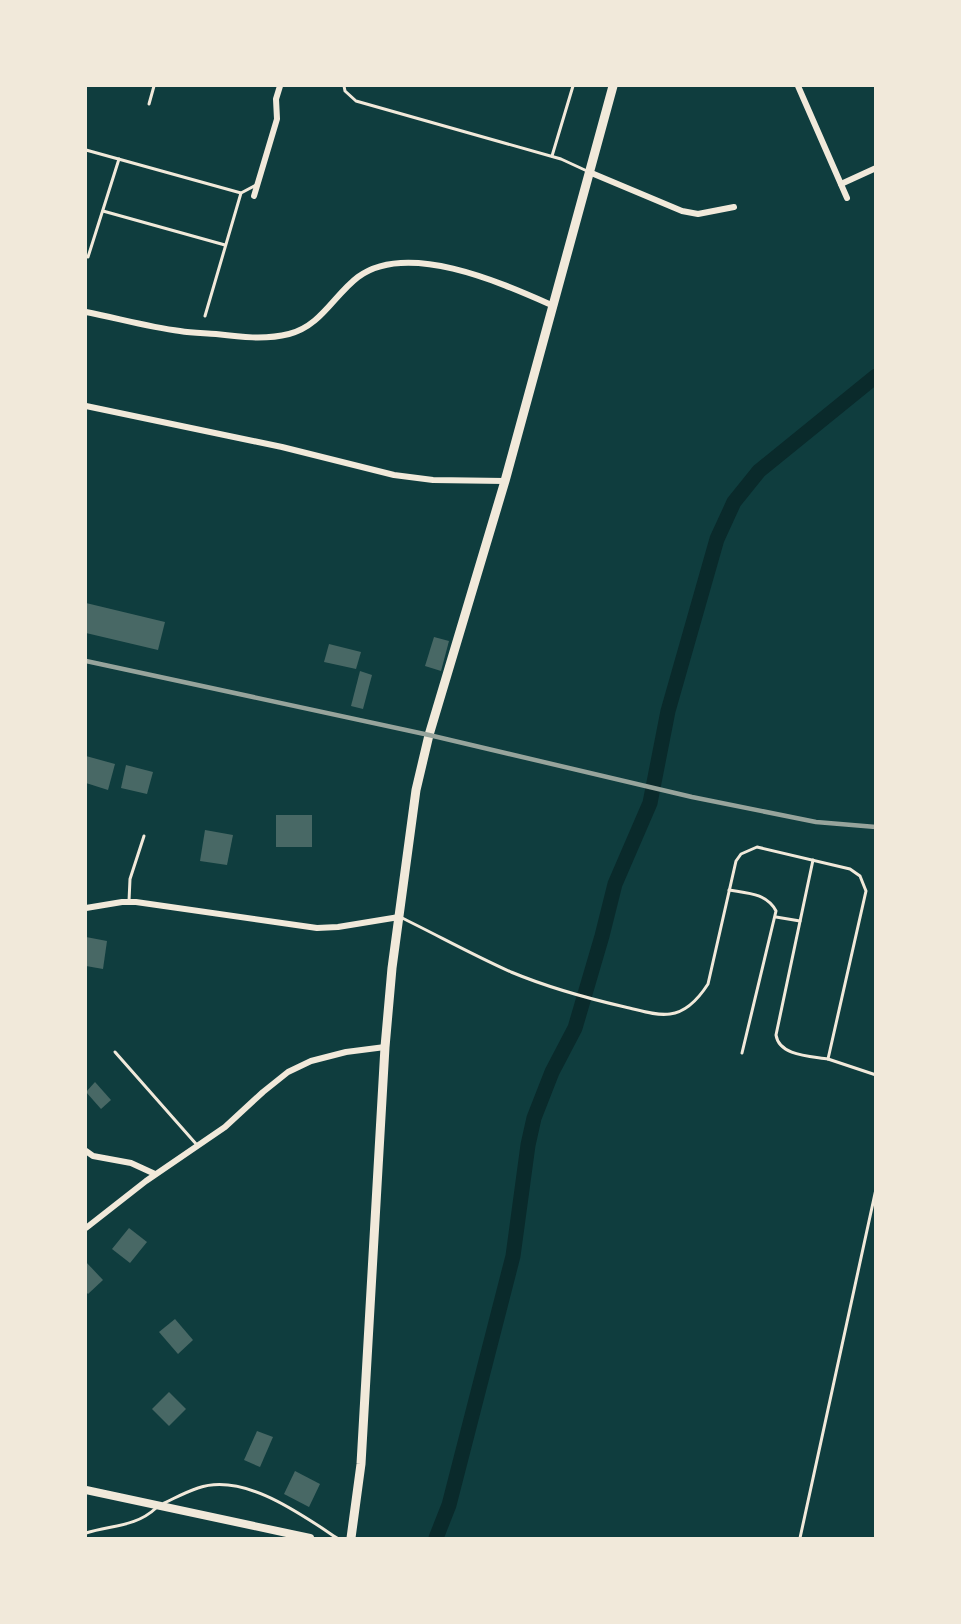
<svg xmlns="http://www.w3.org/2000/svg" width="961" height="1624" font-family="'Titillium Web',sans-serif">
<rect width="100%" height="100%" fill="#0f3d3e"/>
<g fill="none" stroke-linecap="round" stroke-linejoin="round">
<path stroke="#0a2a2b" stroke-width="15" d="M436 1538 449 1505 513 1256 528 1145 534 1118 552 1072 575 1028 602 936 615 884 650 803 668 711 717 539 734 502 759 471 876 376"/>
</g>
<g fill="#486865">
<path d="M86 603 165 622 158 650 86 633Z"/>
<path d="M434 637 449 641 441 671 425 666Z"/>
<path d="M329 644 361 652 356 669 324 662Z"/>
<path d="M360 671 372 675 363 709 351 706Z"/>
<path d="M86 756 115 764 108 790 86 783Z"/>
<path d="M126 765 153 772 147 794 121 788Z"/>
<rect x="276" y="815" width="36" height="32"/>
<path d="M205 830 233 835 227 865 200 861Z"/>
<path d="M86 937 107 941 103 969 86 966Z"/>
<path d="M95 1082 111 1100 101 1109 86 1092Z"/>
<path d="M129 1228 147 1242 130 1263 112 1249Z"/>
<path d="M86 1262 103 1280 88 1294 86 1292Z"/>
<path d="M175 1319 193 1340 178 1354 159 1332Z"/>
<path d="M169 1392 186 1409 169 1426 152 1409Z"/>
<path d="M257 1431 273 1437 260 1467 244 1460Z"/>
<path d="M295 1471 320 1484 309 1507 284 1494Z"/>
</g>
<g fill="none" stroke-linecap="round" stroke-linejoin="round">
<g stroke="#f1e9da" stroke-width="3">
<path d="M344 86 345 91 356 101 561 159 587 171"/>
<path d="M149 104 154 86"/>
<path d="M86 150 241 193"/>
<path d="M552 156 573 86"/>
<path d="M103 211 225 245"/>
<path d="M88 257 119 159"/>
<path d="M205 316 241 193 256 185"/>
<path d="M813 860 776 1035C779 1056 811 1056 828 1059"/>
<path d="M729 890C746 893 767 893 776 911L742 1053"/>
<path d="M129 901 130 879 144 836"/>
<path d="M400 917C437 935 473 955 511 972 547 987 586 998 625 1007 639 1010 655 1016 670 1014 687 1012 699 998 708 984L736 861 741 854 757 847 850 869 860 876 866 891 828 1059 876 1075"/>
<path d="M776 917 800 921"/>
<path d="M115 1052 197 1145"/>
<path d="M164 1503C175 1498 186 1492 198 1488 244 1472 302 1515 337 1538"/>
<path d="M86 1533C111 1525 136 1527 156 1508"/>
<path d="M800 1538 876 1189"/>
</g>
<g stroke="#f1e9da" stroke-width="6">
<path d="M798 86 847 198"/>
<path d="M589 172 682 211 698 214 734 207"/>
<path d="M841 184 876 168"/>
<path d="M254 196 277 119 276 99 280 86"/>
<path d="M86 312C117 318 148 327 180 331 192 333 204 333 216 334 240 337 265 340 289 334 321 326 334 295 358 277 408 240 504 284 554 306"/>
<path d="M86 406 282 447 394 475 433 480 505 481"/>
<path d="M86 908 122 902H136L317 928 338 927 399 917"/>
<path d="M86 1151 93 1156 131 1163 155 1174"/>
<path d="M86 1228 146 1181 225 1127 263 1092 288 1072 311 1061 346 1052 385 1047"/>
</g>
<path stroke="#f1e9da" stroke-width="8" d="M86 1490 310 1538"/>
<path stroke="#f1e9da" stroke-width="9" d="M351 1538 361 1464 385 1047 392 968 416 790 429 735 505 481 613 86"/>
<path stroke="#97a49c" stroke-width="4.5" d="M86 661 429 735 692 797 816 822 876 827"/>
</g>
<rect width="961" height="1624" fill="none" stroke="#f1e9da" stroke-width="174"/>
</svg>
